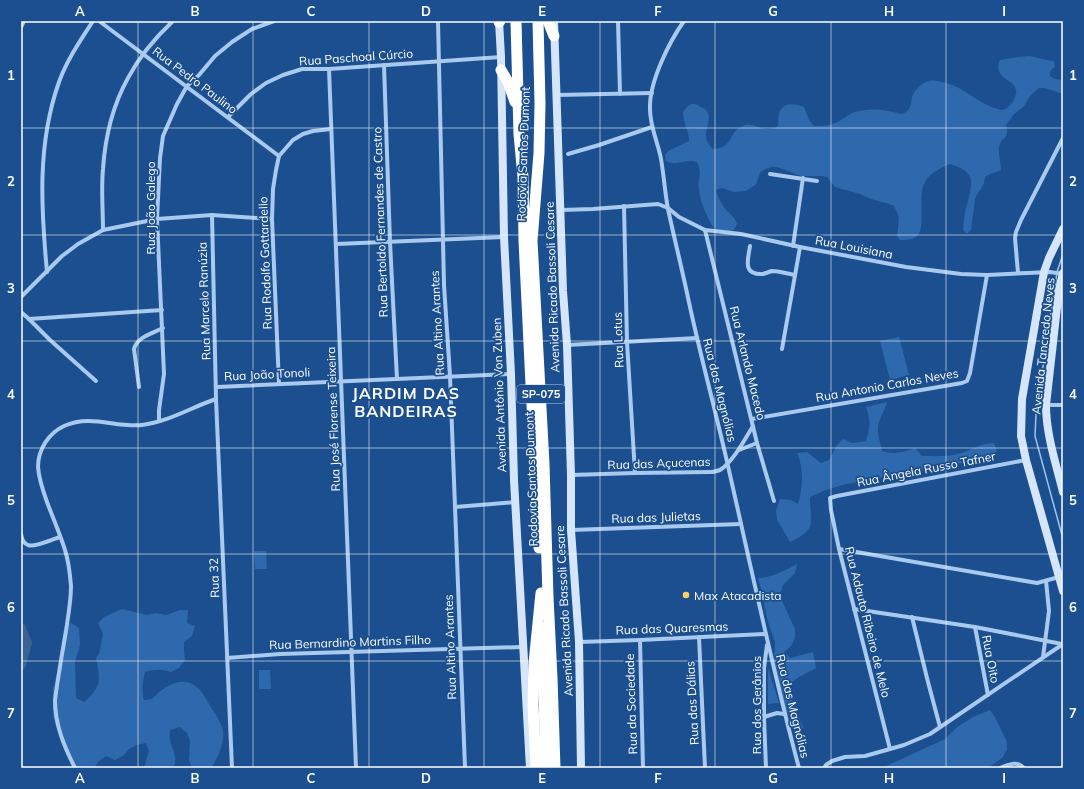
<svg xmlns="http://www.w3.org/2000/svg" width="1084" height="789" font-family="Mulish,sans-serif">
<rect width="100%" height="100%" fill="#1b4f8f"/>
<g fill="#2e69ad">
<path d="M1030 56 1047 60 1054 61 1055 67 1050 71V76L1055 79 1063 80V94L1045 88H1039L1030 96 1024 106 1014 114 1006 125C1010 141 1001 136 999 147 998 154 1001 162 1001 170 995 173 990 173 985 177L984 183 981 189 977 194 975 199 971 230 967 234 963 230C964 222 964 213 967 205 972 182 978 173 950 164 941 168 929 173 925 182 917 196 926 225 918 235 914 240 906 240 900 240L897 236 899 218 897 212 894 206 889 204 871 199 860 194 835 187 827 177 821 176H801L777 167H771L765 169 760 173 756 184 751 188 746 191 734 192 722 188 716 190C718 198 722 205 727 211 732 216 735 218 737 224L734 230 725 233 714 228C707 218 700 201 699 190 697 177 703 175 697 162 685 158 678 167 666 161L665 155 668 151 689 141C689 131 683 123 683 112 689 104 692 101 701 107 704 109 706 109 708 113 712 127 698 134 713 149 735 148 727 131 745 125 757 122 764 135 778 126 779 122 778 117 779 113 783 102 794 103 804 107L809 120 814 126C825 126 831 126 841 120 846 117 850 113 855 112 871 107 886 110 902 114 902 114 906 112 907 111 911 108 911 102 912 97 914 90 922 82 929 81 932 80 936 81 938 81 948 83 956 86 964 91 974 97 983 104 994 108 996 108 1000 110 1002 110 1008 109 1013 103 1015 97 1023 78 991 82 1000 60L1018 57Z"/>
<path d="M899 337 909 375 890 380 880 341Z"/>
<path d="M887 402C885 410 878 421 878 427 877 434 881 444 882 451 894 455 904 452 915 448L922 456C933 456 947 457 958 454 972 450 978 444 994 443L997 451 990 457 981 460 963 463 936 466 918 471 908 472 891 477H882L874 480 846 484 826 490 810 497C810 523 818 529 790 542L782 528 777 520 776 510 780 499 791 500 798 504C803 487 804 469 797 453L807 452 821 463 829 460 837 445 843 439 852 443 866 441C870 428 871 421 866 407Z"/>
<path d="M254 551H266L267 569H255Z"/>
<path d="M797 564 795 573 783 585 780 594 783 603 795 629V638L791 646 784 652 790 658 813 652 816 668C810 672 794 678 791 684 787 692 800 719 803 727L799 735 797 733 785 708 774 659 775 642 768 622 764 603 763 595 758 578C770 578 787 570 797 564Z"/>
<path d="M122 609 147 615 155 613 166 615 180 610H188L187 623 195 626 192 636 184 642V651L185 660 179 668 171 672C162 669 155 669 145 672 143 682 141 690 144 700L152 699C165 685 184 673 200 690 204 695 207 700 210 706 215 713 221 722 223 730 225 742 218 758 211 768H192L189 760 190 741 187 733 180 727 170 730C170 733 169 737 170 740 172 750 179 758 173 768H144L149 751 146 743 137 745 129 749 123 756 115 760 106 756 99 761 94 768H75L55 724 53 715V689L57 673 64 629 71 623 79 628 80 645 75 662 76 698 84 702C91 696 99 688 99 678 99 672 97 664 96 658L99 654 103 634 98 623 104 617Z"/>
<path d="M768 668 779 703 768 704Z"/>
<path d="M259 670H270L271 689H259Z"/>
<path d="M990 710 995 717 1007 742V750L1002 758 988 768H882L945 739 957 727 973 717Z"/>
</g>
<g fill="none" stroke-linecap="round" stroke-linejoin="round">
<path stroke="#9cc4f0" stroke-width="1.5" d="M1063 254 1057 272 1036 414 1035 436 1063 539"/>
<path stroke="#3c6290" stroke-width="10" d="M21 628 27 643 21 665"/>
<g stroke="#a9c9ee" stroke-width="4">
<path d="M99 21 279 156"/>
<path d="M438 21 444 285 450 376 465 768"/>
<path d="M618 21 620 94"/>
<path d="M684 21C669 42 650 81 650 106 649 125 658 142 661 159 664 176 665 193 668 209 674 237 681 265 687 293 699 351 715 408 728 466 751 567 772 668 799 768"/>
<path d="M21 27 24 21"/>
<path d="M384 65 390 242 397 379"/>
<path d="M329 69 356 768"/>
<path d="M557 95 652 93"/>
<path d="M228 117 251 94 266 83 283 75 302 69H329L501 57"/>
<path d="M568 154 599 145 652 127"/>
<path d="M770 174 817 181"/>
<path d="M624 206 627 342 635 473"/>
<path d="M561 210 593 209 658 204 668 208 679 217 705 230 741 234 800 247 906 267 961 274 987 275 1050 272 1063 274"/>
<path d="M212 215 216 399 232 768"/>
<path d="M103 230C103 210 101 189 103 169 105 139 113 105 128 78 139 57 156 37 173 21"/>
<path d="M705 230 757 443 774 501"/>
<path d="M336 244 504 237"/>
<path d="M750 246C748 260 742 275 763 274 766 273 769 272 772 271 779 271 788 274 795 275"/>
<path d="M793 246 803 178"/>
<path d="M47 272C41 208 37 144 59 82 67 60 80 41 93 21"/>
<path d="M1018 273 1015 238 1016 232 1021 220 1063 138"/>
<path d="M21 297 62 256 78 244 103 230 157 219 212 215 272 219"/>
<path d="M21 312 29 319 50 340 96 381"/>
<path d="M29 319 162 310"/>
<path d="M567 345 697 338"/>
<path d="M782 349 800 247"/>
<path d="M279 384 272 219 273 189 276 170 279 156 293 140 303 134 313 131 331 129"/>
<path d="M139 387 134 349C137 337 153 333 163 328"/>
<path d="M217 387 511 374"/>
<path d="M1046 405H1063"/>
<path d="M752 419 962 383 967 381 970 373 987 275"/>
<path d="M159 421V410L164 374 157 219 160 158 163 136 177 104 187 86 199 75 215 56 232 42 252 29 274 21"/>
<path d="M739 450 757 443"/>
<path d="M571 475 635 473 711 472C714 472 717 471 720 470 733 462 745 439 753 426"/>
<path d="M455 507 516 502"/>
<path d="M571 530 741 524"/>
<path d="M21 534C22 539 23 543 28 545 33 548 53 539 60 537"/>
<path d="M839 549 1037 583 1059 577"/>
<path d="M854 609 975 627 1062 644"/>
<path d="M912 617 928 682 940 727"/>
<path d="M975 627 988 695"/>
<path d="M699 637 705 768"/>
<path d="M640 640 643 768"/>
<path d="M579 642 640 640 765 634"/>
<path d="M1043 657 1049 611 1046 581"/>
<path d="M227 658 280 654 522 647"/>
<path d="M764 717 777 713 784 714"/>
<path d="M890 749 839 549 831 510 830 498 837 496 1026 460"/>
<path d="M75 768C64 746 55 725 55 700 58 677 62 654 66 631 68 617 71 601 71 586 70 574 69 562 65 550 60 534 53 518 47 502 43 491 39 479 38 467 38 449 49 433 64 426 92 414 115 428 142 425 168 422 192 407 216 399"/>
<path d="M766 768 764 717V668L767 645"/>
<path d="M824 768 826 765 832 761 845 757 865 756 890 749 904 745 930 734 1063 644"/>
<path d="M1000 768C1008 765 1017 760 1024 768"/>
</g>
<g stroke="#d6e6fa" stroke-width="8">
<path d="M499 21 501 57 504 237 511 374 514 480 530 768"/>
<path d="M554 21 563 291 567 345 571 475V530L579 642 581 768"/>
<path d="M1063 229 1049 258 1044 272 1022 399 1021 436 1026 460 1063 591"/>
<path d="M1063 273 1059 289 1046 405C1046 434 1056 464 1063 492"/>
</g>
<g stroke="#fff" stroke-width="11">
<path d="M516 21 519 134 523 177 524 241 539 548"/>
<path d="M538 21 540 103 539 153 532 241 544 464 548 597 552 678 555 768"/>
<path d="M548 21 554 36"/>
<path d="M499 22 500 21"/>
<path d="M501 70 508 82 515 102"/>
<path d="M542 627 546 768"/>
<path d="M536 768 533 705 534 663 541 593"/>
</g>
</g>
<path fill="none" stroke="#fff" stroke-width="1" stroke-opacity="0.55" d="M138 21V768M253 21V768M369 21V768M484 21V768M600 21V768M715 21V768M831 21V768M946 21V768M21 128H1063M21 235H1063M21 341H1063M21 448H1063M21 554H1063M21 661H1063"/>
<circle fill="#ffd166" stroke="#1b4f8f" stroke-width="1.5" cx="686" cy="595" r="4"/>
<g text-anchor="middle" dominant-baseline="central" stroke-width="3.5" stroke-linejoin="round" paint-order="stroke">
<rect fill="#1b4f8f" stroke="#bbcadd" stroke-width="1" x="517" y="385" width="48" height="18" rx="3"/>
<g font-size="11" font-weight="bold" fill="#fff">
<text x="541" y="394">SP-075</text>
</g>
<g font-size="12" fill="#fff" stroke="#1b4f8f">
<text transform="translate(356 57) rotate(-4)">Rua Paschoal Cúrcio</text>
<text transform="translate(195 80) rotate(37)">Rua Pedro Paulino</text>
<text transform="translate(523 154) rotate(-88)">Rodovia Santos Dumont</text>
<text transform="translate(150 208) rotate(-90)">Rua João Galego</text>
<text transform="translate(380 222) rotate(-92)">Rua Bertoldo Fernandes de Castro</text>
<text transform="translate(854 247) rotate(11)">Rua Louisiana</text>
<text transform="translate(265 263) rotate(-92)">Rua Rodolfo Gottardello</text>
<text transform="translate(552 287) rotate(-92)">Avenida Ricado Bassoli Cesare</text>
<text transform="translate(204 301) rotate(-92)">Rua Marcelo Ranúzia</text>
<text transform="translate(437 323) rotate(-93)">Rua Altino Arantes</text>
<text transform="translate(618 340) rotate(-92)">Rua Lotus</text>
<text transform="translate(1043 346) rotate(-84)">Avenida Tancredo Neves</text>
<text transform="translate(748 363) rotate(76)">Rua Arlando Macedo</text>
<text transform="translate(267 374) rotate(-3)">Rua João Tonoli</text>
<text transform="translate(887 385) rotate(-10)">Rua Antonio Carlos Neves</text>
<text transform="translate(720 390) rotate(76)">Rua das Magnólias</text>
<text transform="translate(499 395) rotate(-92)">Avenida Antônio Von Zuben</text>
<text transform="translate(333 419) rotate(-92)">Rua José Florense Teixeira</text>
<text transform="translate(659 463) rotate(-2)">Rua das Açucenas</text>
<text transform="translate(926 469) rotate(-11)">Rua Ângela Russo Tafner</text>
<text transform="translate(531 479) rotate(-92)">Rodovia Santos Dumont</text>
<text transform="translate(656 517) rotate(-2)">Rua das Julietas</text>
<text transform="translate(214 578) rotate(-92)">Rua 32</text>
<text transform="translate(564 611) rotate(-93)">Avenida Ricado Bassoli Cesare</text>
<text transform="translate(868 622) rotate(76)">Rua Adauto Ribeiro de Melo</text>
<text transform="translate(672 628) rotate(-2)">Rua das Quaresmas</text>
<text transform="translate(350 642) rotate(-2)">Rua Bernardino Martins Filho</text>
<text transform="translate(450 647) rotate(-92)">Rua Altino Arantes</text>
<text transform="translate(991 659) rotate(79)">Rua Oito</text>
<text transform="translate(692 703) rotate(-93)">Rua das Dálias</text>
<text transform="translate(631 704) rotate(-92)">Rua da Sociedade</text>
<text transform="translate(756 705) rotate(-90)">Rua dos Gerânios</text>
<text transform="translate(793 706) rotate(76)">Rua das Magnólias</text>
</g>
<g font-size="12" fill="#fff" stroke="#1b4f8f" text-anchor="start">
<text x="694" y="595">Max Atacadista</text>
</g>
<g font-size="16" font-weight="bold" letter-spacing="1" fill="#fff" stroke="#1b4f8f">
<text x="406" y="393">JARDIM DAS<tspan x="406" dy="18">BANDEIRAS</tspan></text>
</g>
</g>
<rect width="1084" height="789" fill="none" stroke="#1b4f8f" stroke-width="44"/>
<rect x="22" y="22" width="1040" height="745" fill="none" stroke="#fff" stroke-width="1.5"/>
<g font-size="13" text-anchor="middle" font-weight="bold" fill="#fff">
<text x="80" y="16">A</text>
<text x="195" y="16">B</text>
<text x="311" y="16">C</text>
<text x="426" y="16">D</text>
<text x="542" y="16">E</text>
<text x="658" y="16">F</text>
<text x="773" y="16">G</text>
<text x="889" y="16">H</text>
<text x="1004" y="16">I</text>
<text x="11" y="80">1</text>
<text x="1073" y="80">1</text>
<text x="11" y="186">2</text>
<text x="1073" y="186">2</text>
<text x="11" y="293">3</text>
<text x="1073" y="293">3</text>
<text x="11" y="399">4</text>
<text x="1073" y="399">4</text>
<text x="11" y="505">5</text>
<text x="1073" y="505">5</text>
<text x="11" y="612">6</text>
<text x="1073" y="612">6</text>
<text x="11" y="718">7</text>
<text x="1073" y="718">7</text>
<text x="80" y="783">A</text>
<text x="195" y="783">B</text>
<text x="311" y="783">C</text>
<text x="426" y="783">D</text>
<text x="542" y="783">E</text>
<text x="658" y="783">F</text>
<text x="773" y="783">G</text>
<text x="889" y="783">H</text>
<text x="1004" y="783">I</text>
</g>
</svg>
